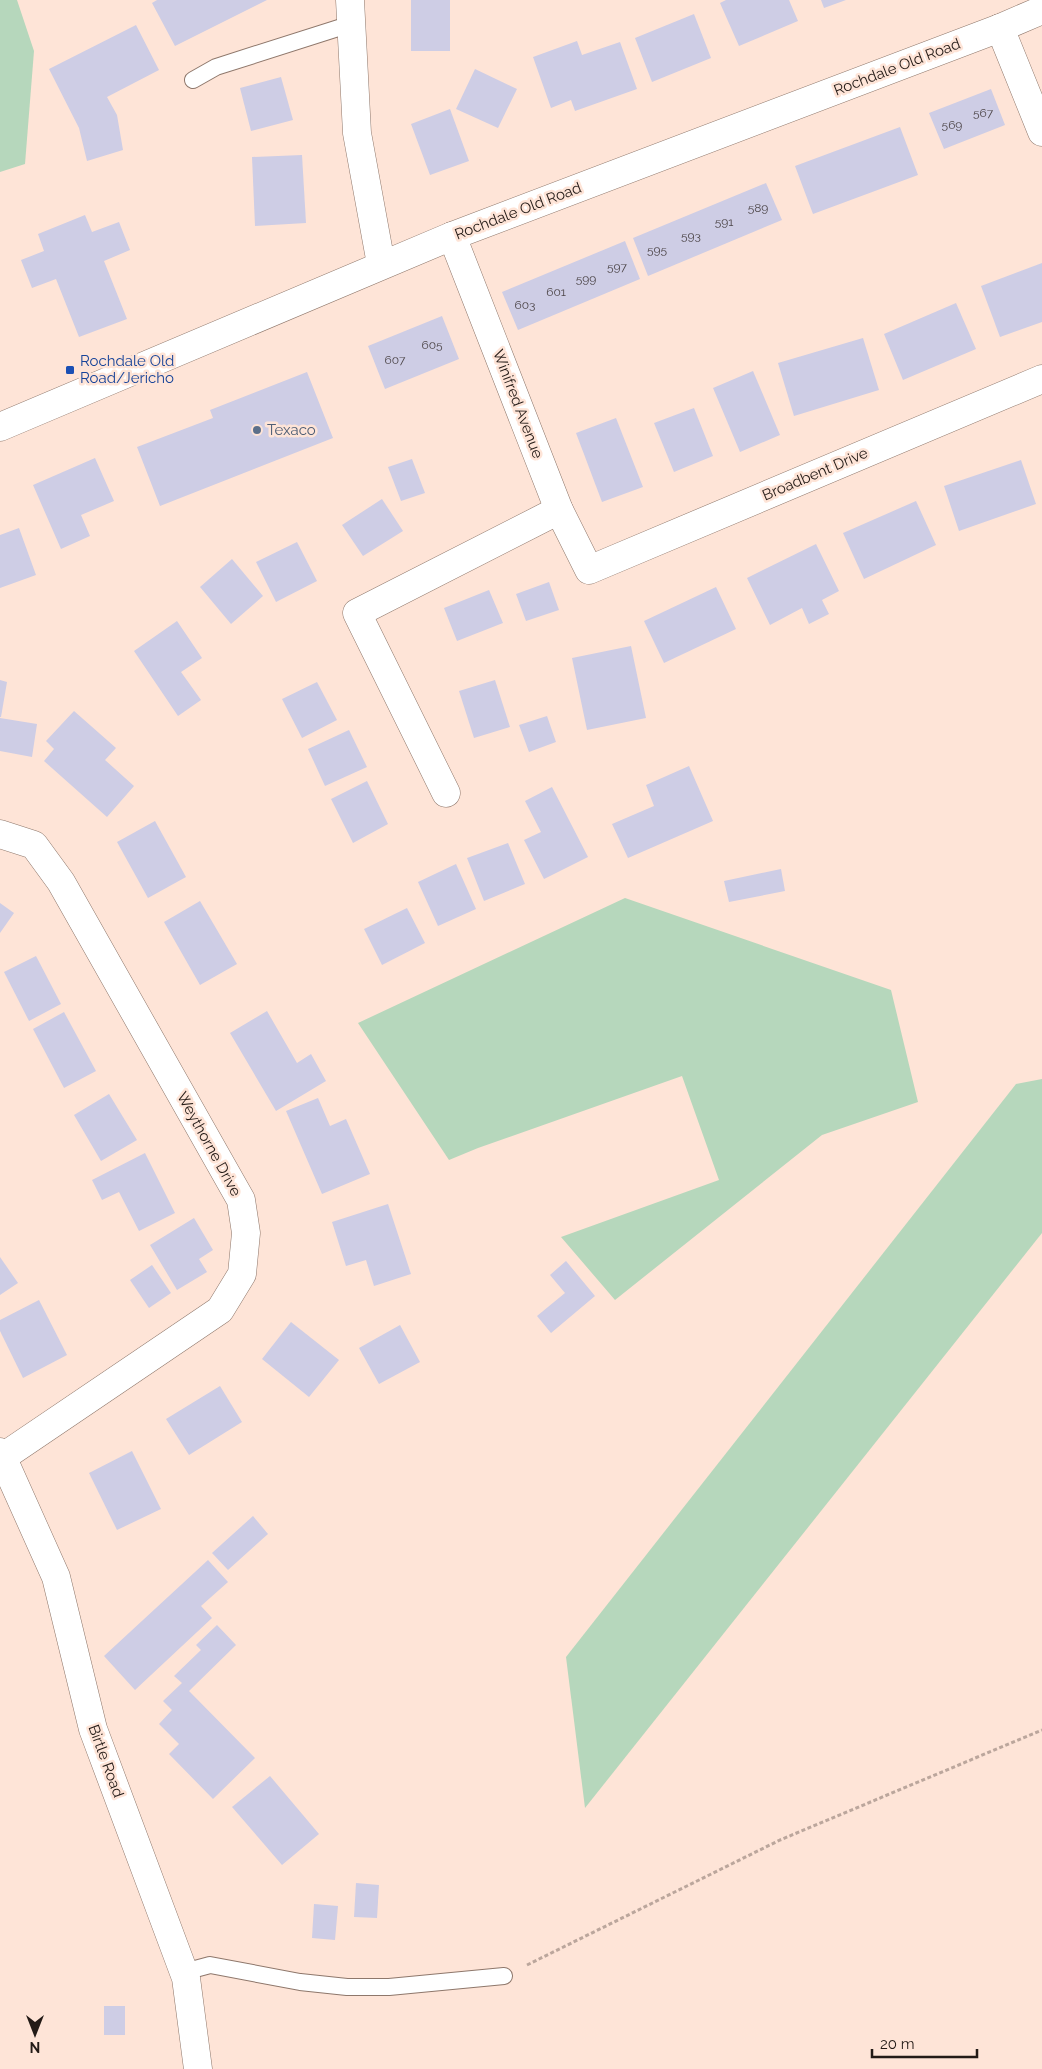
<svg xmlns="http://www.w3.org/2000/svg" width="1042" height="2069" font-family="Raleway,sans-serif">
<rect width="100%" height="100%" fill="#fee4d7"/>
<g fill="#b6d7bc">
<path d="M0 0H17L34 51 25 164 0 172Z"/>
<path d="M625 898 891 990 918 1102 822 1135 615 1300 561 1237 719 1180 682 1076 478 1148 449 1160 358 1023Z"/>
<path d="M1042 1079V1233L585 1808 566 1657 1016 1084Z"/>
</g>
<g fill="#cecde5">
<path d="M157 0H267L175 46 152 3Z"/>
<rect x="411" y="0" width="39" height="51"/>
<path d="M726 0H789L798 21 739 46 720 3Z"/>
<path d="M821 0H846L824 8Z"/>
<path d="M694 14 711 58 652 82 635 38Z"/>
<path d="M136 25 159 70 107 97 117 115 123 150 87 161 79 128 49 69Z"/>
<path d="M577 41 582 55 620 42 637 89 575 111 571 100 551 108 533 57Z"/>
<path d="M475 69 517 89 498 128 456 109Z"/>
<path d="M281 77 293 120 251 131 240 88Z"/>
<path d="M991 89 1005 125 944 149 929 113Z"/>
<path d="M450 109 469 161 430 175 411 124Z"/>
<path d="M900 127 918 175 813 214 795 166Z"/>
<path d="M302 155 306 223 255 226 252 157Z"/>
<path d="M766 183 782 220 648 276 633 238Z"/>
<path d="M85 215 92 232 119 222 130 250 104 261 127 319 79 337 56 279 32 288 21 260 44 251 38 234Z"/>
<path d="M625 241 640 279 518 330 502 292Z"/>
<path d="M1042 263V322L1000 337 981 286Z"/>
<path d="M956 303 976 349 903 380 884 334Z"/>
<path d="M442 316 459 359 385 389 368 346Z"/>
<path d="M863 338 879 390 794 416 778 363Z"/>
<path d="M753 371 780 435 740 452 713 388Z"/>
<path d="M307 372 333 438 160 506 137 447 213 418 210 410Z"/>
<path d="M694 408 713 456 674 472 654 423Z"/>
<path d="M616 418 643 487 602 502 576 433Z"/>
<path d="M95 458 114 501 81 515 90 536 61 549 33 485Z"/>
<path d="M412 459 425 493 401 501 388 467Z"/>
<path d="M1021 460 1036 504 959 531 944 486Z"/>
<path d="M382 499 403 531 363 556 342 525Z"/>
<path d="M916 501 936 545 864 579 843 533Z"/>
<path d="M19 528 36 575 0 588V535Z"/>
<path d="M297 542 317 581 276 602 256 562Z"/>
<path d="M816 544 839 591 822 600 829 614 809 624 802 608 770 625 747 578Z"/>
<path d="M232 559 263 596 231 624 200 587Z"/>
<path d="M549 582 559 610 526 621 516 594Z"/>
<path d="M716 587 736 629 664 663 644 621Z"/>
<path d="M489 590 503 623 457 641 444 608Z"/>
<path d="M177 621 202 658 181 672 201 700 178 716 134 651Z"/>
<path d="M631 646 646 718 587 730 572 658Z"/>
<path d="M0 680 7 682 1 717H0Z"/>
<path d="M495 680 510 727 474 738 459 691Z"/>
<path d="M317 682 337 720 302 738 282 699Z"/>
<path d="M74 711 116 748 105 760 134 786 107 817 44 761 54 749 46 741Z"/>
<path d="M547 716 556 742 529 752 519 725Z"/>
<path d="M0 718 37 724 32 757 0 751Z"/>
<path d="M349 730 367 767 325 786 308 749Z"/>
<path d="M689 766 713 821 628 858 612 824 654 806 646 785Z"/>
<path d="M367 781 388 824 353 843 331 799Z"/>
<path d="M552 787 588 857 544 879 524 840 541 832 525 801Z"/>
<path d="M155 821 186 877 148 898 117 842Z"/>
<path d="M508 843 525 884 484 901 467 858Z"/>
<path d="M456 864 476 909 438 926 418 882Z"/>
<path d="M781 869 785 891 729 902 724 881Z"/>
<path d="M200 901 237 964 200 985 164 922Z"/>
<path d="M0 903 14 913 0 933Z"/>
<path d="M407 908 425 943 382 965 364 929Z"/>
<path d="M36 956 61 1004 29 1021 4 972Z"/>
<path d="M267 1011 297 1063 311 1054 326 1081 276 1111 230 1033Z"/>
<path d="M64 1012 96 1071 64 1088 33 1029Z"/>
<path d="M109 1094 137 1140 101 1161 74 1115Z"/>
<path d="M318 1098 330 1126 346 1119 370 1174 322 1194 286 1111Z"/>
<path d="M145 1153 175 1213 139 1231 119 1192 102 1200 92 1180Z"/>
<path d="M388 1204 411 1274 374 1286 366 1260 346 1266 332 1222Z"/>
<path d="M194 1218 213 1250 199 1259 207 1272 177 1290 150 1245Z"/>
<path d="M0 1257 18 1283 0 1295Z"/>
<path d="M566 1261 595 1296 551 1333 537 1316 565 1293 550 1275Z"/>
<path d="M152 1265 171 1293 149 1308 130 1280Z"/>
<path d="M39 1300 67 1355 23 1378 0 1331V1320Z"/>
<path d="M291 1322 339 1360 309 1397 262 1359Z"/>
<path d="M400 1325 420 1362 379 1384 359 1348Z"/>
<path d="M220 1386 242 1422 189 1455 166 1419Z"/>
<path d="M132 1451 161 1509 117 1530 89 1473Z"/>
<path d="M253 1516 268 1534 228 1570 212 1553Z"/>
<path d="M208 1560 228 1582 201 1606 212 1618 135 1690 104 1656Z"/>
<path d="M217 1625 236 1645 189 1691 255 1758 213 1799 169 1754 179 1744 159 1724 172 1710 163 1701 182 1683 174 1676 201 1650 196 1645Z"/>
<path d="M270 1776 319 1834 282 1865 232 1807Z"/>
<path d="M356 1883 379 1885 377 1918 354 1917Z"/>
<path d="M314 1904 338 1906 335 1940 312 1938Z"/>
<rect x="104" y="2006" width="21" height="29"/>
</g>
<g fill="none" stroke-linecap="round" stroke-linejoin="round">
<defs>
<g id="lane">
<path d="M193 80 216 67 351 24"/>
<path d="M184 1972 210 1965 300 1982 347 1987H389L504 1976"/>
</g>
<g id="street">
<path d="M350 0 357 133 381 264"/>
<path d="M1000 28 1042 132"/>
<path d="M452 236 559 510 589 570 1042 379"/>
<path d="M446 793 357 613 559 510"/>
<path d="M0 834 34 845 61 882 241 1200 246 1233 242 1274 220 1310 3 1457"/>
<path d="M0 1452 56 1577 93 1729 186 1978 198 2069"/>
</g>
<path id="secondary" d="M0 427 452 236 1000 28 1042 10"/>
</defs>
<use href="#lane" stroke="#8e776b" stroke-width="18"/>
<use href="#street" stroke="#8e776b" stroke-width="29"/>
<use href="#secondary" stroke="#8e776b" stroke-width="29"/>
<path stroke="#bba69c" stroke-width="3" stroke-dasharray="4 2.5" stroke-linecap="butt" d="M527 1965 780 1840 1042 1730"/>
<use href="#lane" stroke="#fff" stroke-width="16"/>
<use href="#street" stroke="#fff" stroke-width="28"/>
<use href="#secondary" stroke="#fff" stroke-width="28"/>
</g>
<rect fill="#1a4fb4" stroke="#fee4d7" stroke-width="2" x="65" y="365" width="10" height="10" rx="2.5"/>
<circle fill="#5c6f8a" stroke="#fee4d7" stroke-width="2" cx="257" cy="430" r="5"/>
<g text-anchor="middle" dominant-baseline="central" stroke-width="5" stroke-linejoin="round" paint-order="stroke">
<g font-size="12" fill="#4e474a">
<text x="983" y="113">567</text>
<text x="952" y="125">569</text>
<text x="758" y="208">589</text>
<text x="724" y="222">591</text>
<text x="691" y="236">593</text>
<text x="657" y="250">595</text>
<text x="617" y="267">597</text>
<text x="586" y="279">599</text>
<text x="556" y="292">601</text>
<text x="525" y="305">603</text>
<text x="432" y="345">605</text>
<text x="395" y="360">607</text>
</g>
<g font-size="15" fill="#231a16" stroke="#fee4d7">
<text transform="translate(897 67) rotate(-21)">Rochdale Old Road</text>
<text transform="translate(518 211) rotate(-21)">Rochdale Old Road</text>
<text transform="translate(518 404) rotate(69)">Winifred Avenue</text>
<text transform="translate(815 474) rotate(-23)">Broadbent Drive</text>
<text transform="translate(209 1144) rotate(61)">Weythorne Drive</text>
<text transform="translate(106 1761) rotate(70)">Birtle Road</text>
</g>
<g font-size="15" fill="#164399" stroke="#fee4d7" text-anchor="start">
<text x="80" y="361">Rochdale Old<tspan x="80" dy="17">Road/Jericho</tspan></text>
</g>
<g font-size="15" fill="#4e5e75" stroke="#fee4d7" text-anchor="start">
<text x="267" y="430">Texaco</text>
</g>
</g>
<g transform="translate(35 2034) rotate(180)" stroke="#fee4d7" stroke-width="4" paint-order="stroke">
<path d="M0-4L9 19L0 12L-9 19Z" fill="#231a16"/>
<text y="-8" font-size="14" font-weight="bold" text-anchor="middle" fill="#231a16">N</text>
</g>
<path d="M872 2049v8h105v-8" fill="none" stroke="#231a16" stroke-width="2.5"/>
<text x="880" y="2049" font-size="15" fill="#231a16" stroke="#fee4d7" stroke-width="4" paint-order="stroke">20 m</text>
</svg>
